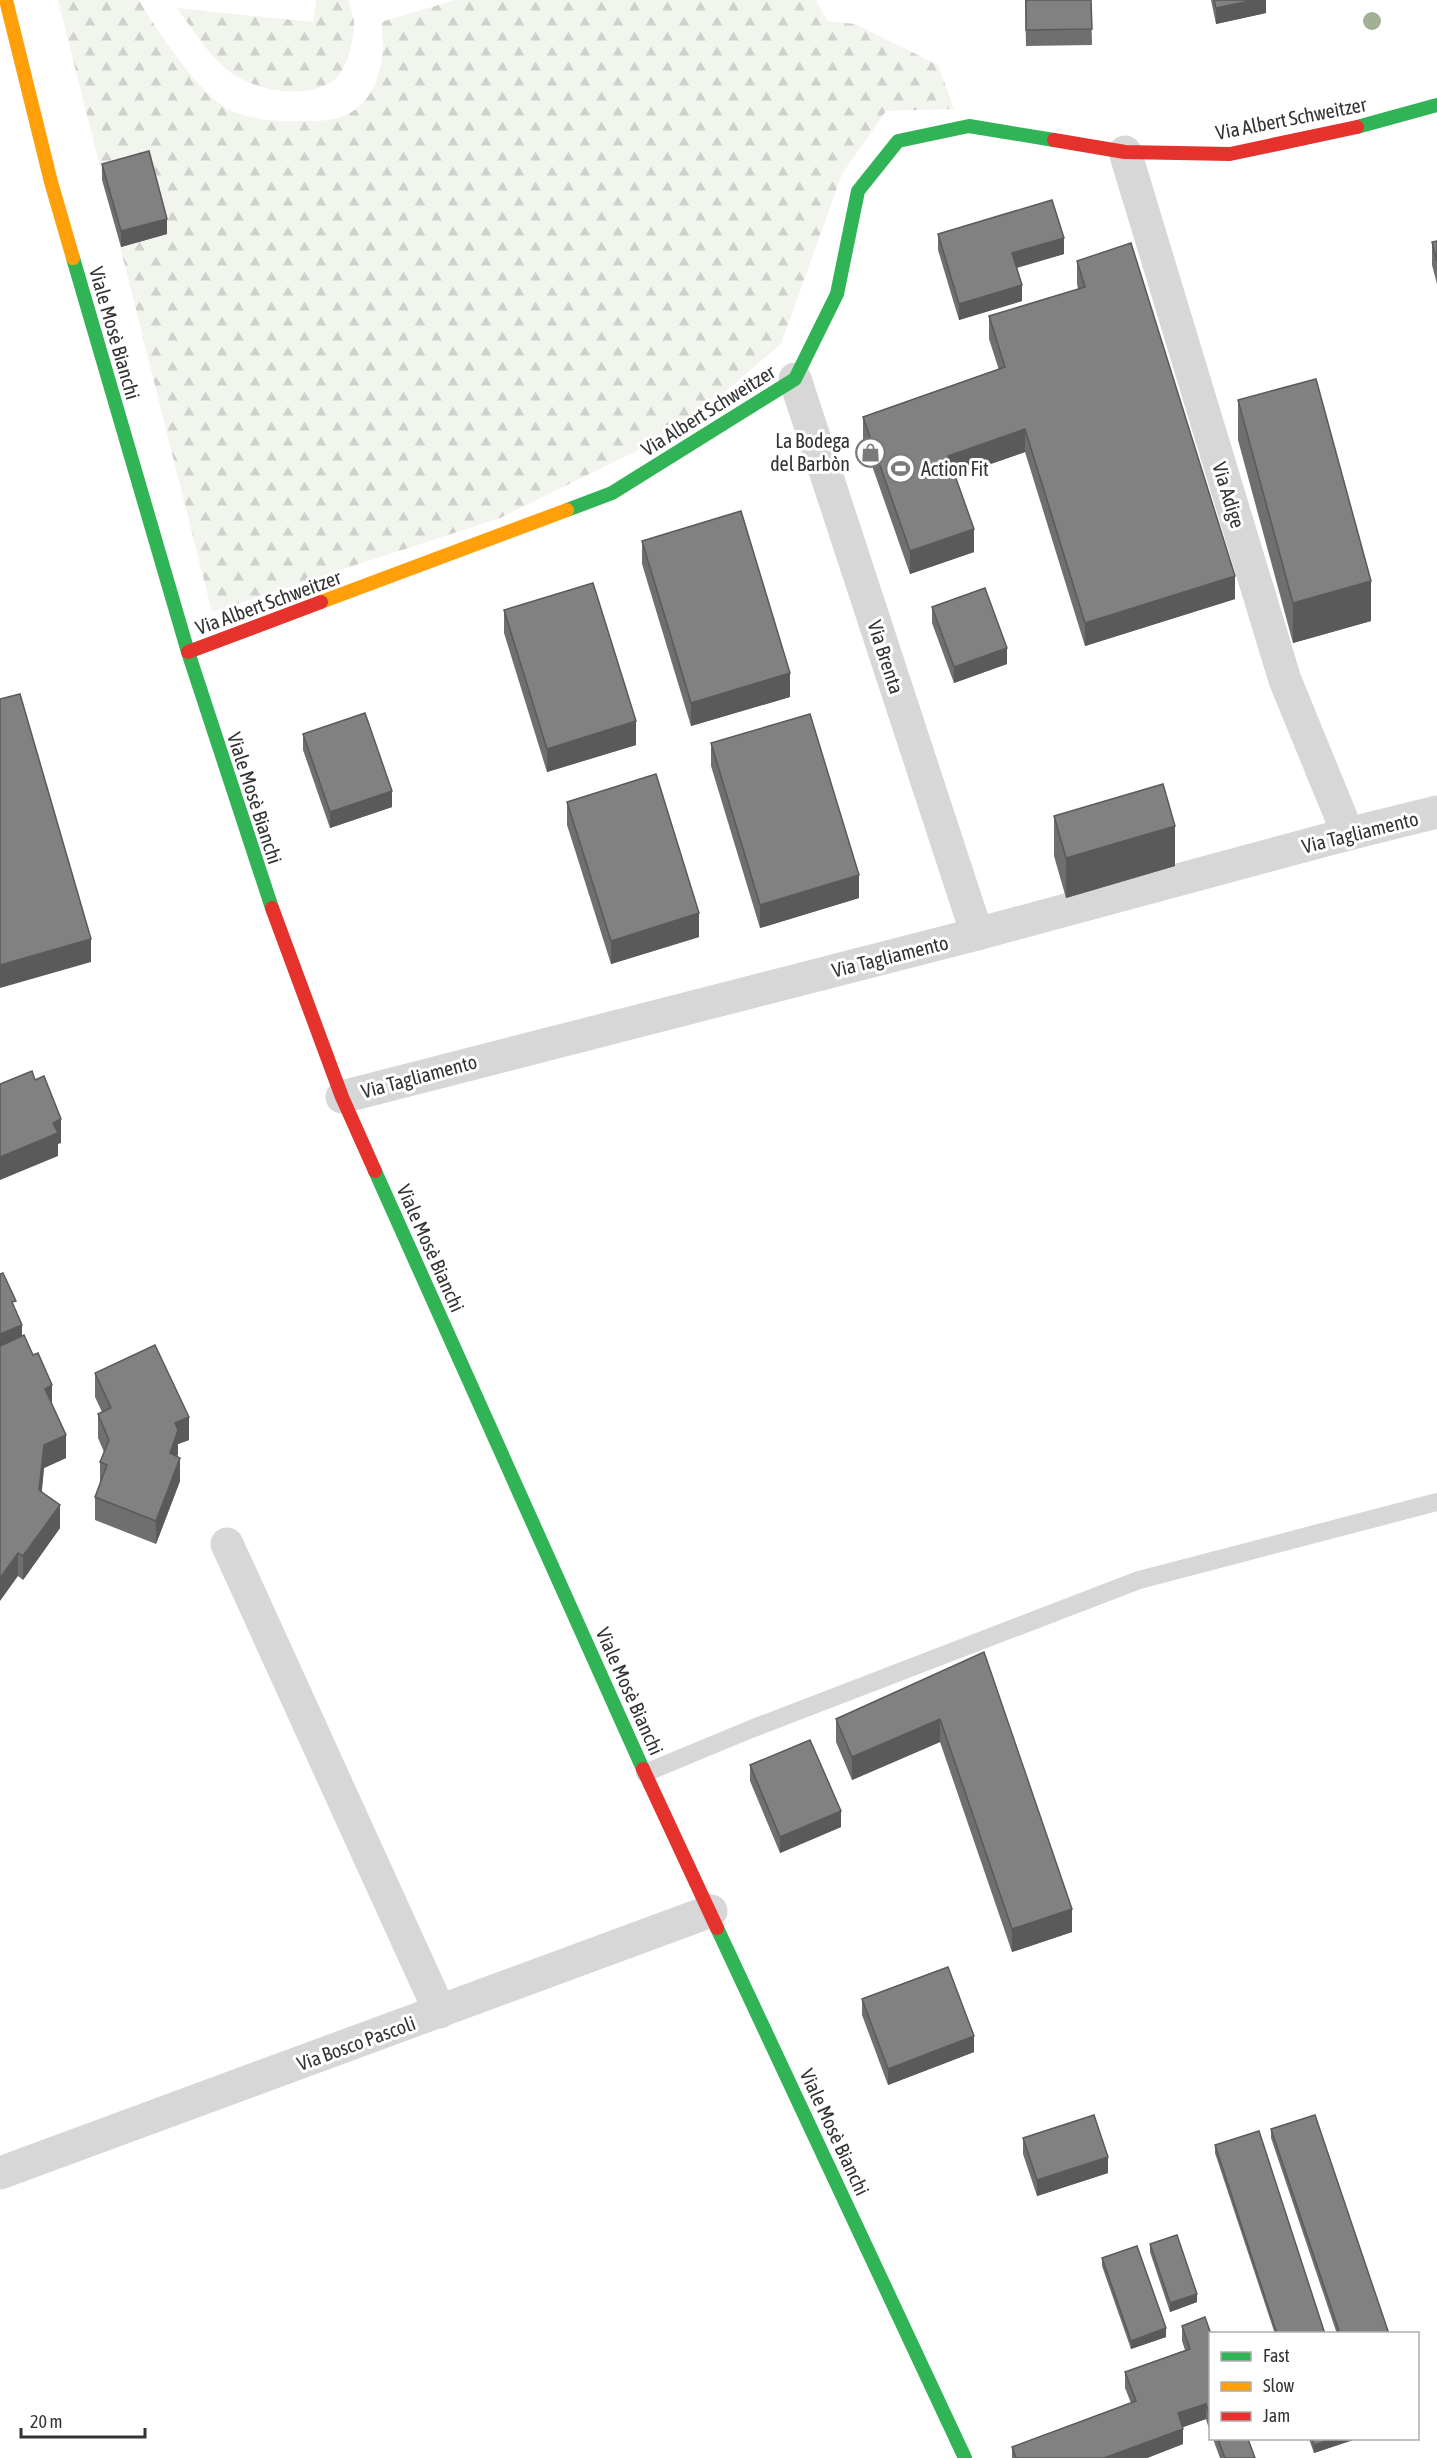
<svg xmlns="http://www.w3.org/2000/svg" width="1437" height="2458" font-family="'Asap Condensed',sans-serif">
<defs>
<pattern id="forest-firs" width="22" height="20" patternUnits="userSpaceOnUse" patternTransform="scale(1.5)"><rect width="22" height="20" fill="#f1f5ed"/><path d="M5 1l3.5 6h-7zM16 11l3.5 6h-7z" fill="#cfd2cc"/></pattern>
</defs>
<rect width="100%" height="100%" fill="#fff"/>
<g fill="url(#forest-firs)">
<path d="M58 0H139C155 28 200 95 228 109 248 119 272 121 294 121 310 121 329 122 344 116 379 102 387 56 381 22L455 0H816L827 21 855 24 938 65 954 109 886 111 842 174 781 344 681 429 500 518 212 612Z"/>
<path d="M316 0H349C350 7 353 15 354 22 354 39 347 72 333 81 304 101 251 90 226 69 207 53 192 28 177 8L313 22Z"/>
</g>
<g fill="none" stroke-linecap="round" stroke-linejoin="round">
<path stroke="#d7d7d7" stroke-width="18" d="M645 1773 751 1729 1139 1580 1437 1502"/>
<g stroke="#d7d7d7" stroke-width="33">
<path d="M1125 152 1285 680 1348 834"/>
<path d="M795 379 977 934"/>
<path d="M342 1097 977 934 1348 834 1437 812"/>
<path d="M227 1544 440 2012"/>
<path d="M0 2173 711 1911"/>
</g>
<g stroke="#30b455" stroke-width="14">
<path d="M1357 127 1437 105"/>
<path d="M73 258 188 652 272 908"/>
<path d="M567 510 612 493 795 379 837 294 858 191 898 141 969 126 1054 140"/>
<path d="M375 1171 643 1769"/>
<path d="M717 1928 965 2458"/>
</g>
<g stroke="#ff9f0a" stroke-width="14">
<path d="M6 0 51 182 73 258"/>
<path d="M321 602 567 510"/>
</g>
<g stroke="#e5322d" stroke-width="14">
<path d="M1054 140 1125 152 1230 154 1357 127"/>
<path d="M188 652 321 602"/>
<path d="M272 908 342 1097 375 1171"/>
<path d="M643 1769 717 1928"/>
</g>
</g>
<circle fill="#a2b095" cx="1372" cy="21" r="9"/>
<g fill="#6f6f6f">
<path d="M1025 0H1091L1092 45 1026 46Z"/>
<path d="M1211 0H1266V13L1216 24Z"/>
<path d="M102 164 167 234 121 247 102 180Z"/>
<path d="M938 234 1064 254 1017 268 1022 301 959 320 938 250Z"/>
<path d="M1437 241V284L1432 265V242Z"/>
<path d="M1077 261 1235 599 1085 646 1025 452 955 476 974 552 910 574 863 440V417L999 370 989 339V316L1078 289 1077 284Z"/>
<path d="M1238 400 1371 621 1293 643 1238 440Z"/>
<path d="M642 541 790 697 691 726 642 564Z"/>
<path d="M932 607 1007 664 954 683 932 623Z"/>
<path d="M504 610 636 745 547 772 504 633Z"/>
<path d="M303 734 392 807 330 828 303 750Z"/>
<path d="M711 743 859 898 760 928 711 766Z"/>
<path d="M567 802 699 937 611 964 567 825Z"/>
<path d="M1054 816 1175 866 1066 898 1054 856Z"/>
<path d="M16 1310 22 1336 52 1404 66 1458 44 1468 42 1491 60 1528 23 1580 18 1576Z"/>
<path d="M95 1373 189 1440 178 1444V1454L177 1456 180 1481 156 1544 95 1520V1497L100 1483V1462L104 1452 98 1438V1414L102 1412 95 1397Z"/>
<path d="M984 1652 1072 1932 1012 1952 940 1742 852 1780 836 1742V1719Z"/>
<path d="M750 1765 841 1827 780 1853 750 1781Z"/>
<path d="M862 1999 974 2052 888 2085 862 2015Z"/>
<path d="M1271 2129 1389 2334H1337L1271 2138Z"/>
<path d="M1023 2138 1108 2173 1037 2196 1023 2154Z"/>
<path d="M1215 2145 1325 2334H1275L1215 2153Z"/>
<path d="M1150 2244 1197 2302 1170 2312 1150 2252Z"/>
<path d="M1102 2258 1166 2337 1131 2349 1102 2266Z"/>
<path d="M1182 2326 1210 2334V2432L1206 2419 1183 2427V2444L1147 2458H1012V2447L1131 2403 1125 2388V2372L1185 2350 1182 2341Z"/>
<path d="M1213 2439H1248L1255 2458H1220Z"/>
<path d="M1309 2439H1356L1314 2453Z"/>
</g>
<g fill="#5a5a5a">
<path d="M1254 0H1266V13L1216 24V8Z"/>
<path d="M167 219V234L121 247V231Z"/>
<path d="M1064 238V254L1012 269V253Z"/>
<path d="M1022 285V301L959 320V304Z"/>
<path d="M1025 429V452L948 479V456Z"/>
<path d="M974 529V552L910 574V551Z"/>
<path d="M1235 576V599L1085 646V623Z"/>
<path d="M1371 581V621L1293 643V603Z"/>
<path d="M1007 648V664L954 683V667Z"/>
<path d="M790 673V697L691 726V703Z"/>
<path d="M636 721V745L547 772V749Z"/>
<path d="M392 791V807L330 828V812Z"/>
<path d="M1175 826V866L1066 898V858Z"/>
<path d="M859 875V898L760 928V905Z"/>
<path d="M699 913V937L611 964V941Z"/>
<path d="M91 939V962L0 988V965Z"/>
<path d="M61 1119V1143L58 1144V1156L0 1180V1157L53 1123Z"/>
<path d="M22 1325V1348L0 1357V1334Z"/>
<path d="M52 1385V1408L45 1389Z"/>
<path d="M189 1417V1440L178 1444V1454L170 1476V1453L175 1423Z"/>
<path d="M66 1435V1458L44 1468 39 1513V1490L44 1445Z"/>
<path d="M180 1458V1481L156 1544V1521Z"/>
<path d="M60 1505V1528L23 1580V1556Z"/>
<path d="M18 1553V1576L0 1601V1578Z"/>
<path d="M940 1719V1742L852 1780V1757Z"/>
<path d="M841 1811V1827L780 1853V1837Z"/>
<path d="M1072 1909V1932L1012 1952V1929Z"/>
<path d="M974 2036V2052L888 2085V2069Z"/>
<path d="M1108 2157V2173L1037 2196V2180Z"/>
<path d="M1197 2294V2302L1170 2312V2303Z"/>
<path d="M1166 2328V2337L1131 2349V2341Z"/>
<path d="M1206 2404V2419L1178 2429V2413Z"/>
<path d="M1183 2429V2444L1147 2458H1104Z"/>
<path d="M1332 2439H1356L1314 2453V2445Z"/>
</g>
<g fill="#818181" stroke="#5a5a5a" stroke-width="1.5">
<path d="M1026 0H1091L1092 29 1026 30Z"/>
<path d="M1214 0H1254L1216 8Z"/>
<path d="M149 151 167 219 121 231 102 164Z"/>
<path d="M1052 200 1064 238 1012 253 1022 285 959 304 938 234Z"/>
<path d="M1437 241V261L1432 242Z"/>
<path d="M1131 243 1235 576 1085 623 1025 429 948 456 974 529 910 551 863 417 1005 367 989 316 1085 287 1077 261Z"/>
<path d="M1316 379 1371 581 1293 603 1238 400Z"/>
<path d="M741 511 790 673 691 703 642 541Z"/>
<path d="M593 583 636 721 547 749 504 610Z"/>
<path d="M985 588 1007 648 954 667 932 607Z"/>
<path d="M20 694 91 939 0 965V699Z"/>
<path d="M365 713 392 791 330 812 303 734Z"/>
<path d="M810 714 859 875 760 905 711 743Z"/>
<path d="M656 774 699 913 611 941 567 802Z"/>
<path d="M1163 784 1175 826 1066 858 1054 816Z"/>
<path d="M32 1071 35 1080 44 1076 61 1119 53 1123 58 1133 0 1157V1084Z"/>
<path d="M3 1273 16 1301 12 1302 22 1325 0 1334V1274Z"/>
<path d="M24 1335 33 1355 38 1353 52 1385 45 1389 66 1435 44 1445 39 1490 60 1505 23 1556 18 1553 0 1578V1346Z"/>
<path d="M155 1345 189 1417 175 1423 178 1430 170 1453 180 1458 156 1521 95 1497 107 1465 100 1462 109 1440 98 1414 111 1408 95 1373Z"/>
<path d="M984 1652 1072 1909 1012 1929 940 1719 852 1757 836 1719Z"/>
<path d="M810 1740 841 1811 780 1837 750 1765Z"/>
<path d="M948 1967 974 2036 888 2069 862 1999Z"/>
<path d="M1094 2115 1108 2157 1037 2180 1023 2138Z"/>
<path d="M1315 2115 1389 2334H1340L1271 2129Z"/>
<path d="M1259 2131 1325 2334H1277L1215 2145Z"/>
<path d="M1177 2235 1197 2294 1170 2303 1150 2244Z"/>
<path d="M1137 2246 1166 2328 1131 2341 1102 2258Z"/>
<path d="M1205 2317 1211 2334 1210 2416 1206 2404 1178 2413 1183 2429 1104 2458H1016L1012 2447 1136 2401 1125 2372 1190 2349 1182 2326Z"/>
<path d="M1218 2439H1248L1255 2458H1225Z"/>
<path d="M1312 2439H1332L1314 2445Z"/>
</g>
<defs>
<symbol id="shop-ring" viewBox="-11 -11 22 22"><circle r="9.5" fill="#fff" stroke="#7a7a7a" stroke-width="1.5"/><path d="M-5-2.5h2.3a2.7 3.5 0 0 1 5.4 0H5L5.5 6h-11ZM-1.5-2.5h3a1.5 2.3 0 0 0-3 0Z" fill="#7a7a7a"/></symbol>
<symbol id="stadium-ring" viewBox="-11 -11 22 22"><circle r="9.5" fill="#fff" stroke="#7a7a7a" stroke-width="1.5"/><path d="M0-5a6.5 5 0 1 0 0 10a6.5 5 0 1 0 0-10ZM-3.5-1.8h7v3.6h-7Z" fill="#7a7a7a"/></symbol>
</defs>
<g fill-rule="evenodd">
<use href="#shop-ring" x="854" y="436" width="33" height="33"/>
<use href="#stadium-ring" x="884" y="452" width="33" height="33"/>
</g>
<g text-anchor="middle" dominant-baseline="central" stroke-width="6" stroke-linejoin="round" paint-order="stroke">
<g font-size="20" fill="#333" stroke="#fff">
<text transform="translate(1291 118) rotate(-11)">Via Albert Schweitzer</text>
<text transform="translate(115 333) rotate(74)">Viale Mosè Bianchi</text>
<text transform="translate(708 410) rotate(-32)">Via Albert Schweitzer</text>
<text transform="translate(1229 495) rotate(73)">Via Adige</text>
<text transform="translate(268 602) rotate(-20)">Via Albert Schweitzer</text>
<text transform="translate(886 657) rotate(72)">Via Brenta</text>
<text transform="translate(255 798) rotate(72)">Viale Mosè Bianchi</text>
<text transform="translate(1360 832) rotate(-14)">Via Tagliamento</text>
<text transform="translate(890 956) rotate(-14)">Via Tagliamento</text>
<text transform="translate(419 1076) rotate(-15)">Via Tagliamento</text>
<text transform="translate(431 1248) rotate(66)">Viale Mosè Bianchi</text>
<text transform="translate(630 1691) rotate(66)">Viale Mosè Bianchi</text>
<text transform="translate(356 2043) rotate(-20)">Via Bosco Pascoli</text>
<text transform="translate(835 2132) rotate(65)">Viale Mosè Bianchi</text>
</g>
<g font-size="20" fill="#333" stroke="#fff" text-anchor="end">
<text x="850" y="440">La Bodega<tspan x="850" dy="23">del Barbòn</tspan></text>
<text x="921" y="468" text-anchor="start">Action Fit</text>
</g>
</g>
<rect x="1209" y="2332" width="210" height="108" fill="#ffffff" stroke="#adadad" stroke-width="1.5"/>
<rect x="1221" y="2352" width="30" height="9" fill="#30b455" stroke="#adadad" stroke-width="1.5"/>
<text x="1263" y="2362" font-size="18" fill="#333333">Fast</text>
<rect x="1221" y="2382" width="30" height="9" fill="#ff9f0a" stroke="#adadad" stroke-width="1.5"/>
<text x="1263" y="2392" font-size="18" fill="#333333">Slow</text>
<rect x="1221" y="2412" width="30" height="9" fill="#e5322d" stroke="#adadad" stroke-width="1.5"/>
<text x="1263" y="2422" font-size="18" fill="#333333">Jam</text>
<path d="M21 2428v9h124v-9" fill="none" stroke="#333333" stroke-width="3"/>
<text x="30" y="2428" font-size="18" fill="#333333" stroke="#ffffff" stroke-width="4.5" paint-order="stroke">20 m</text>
</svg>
